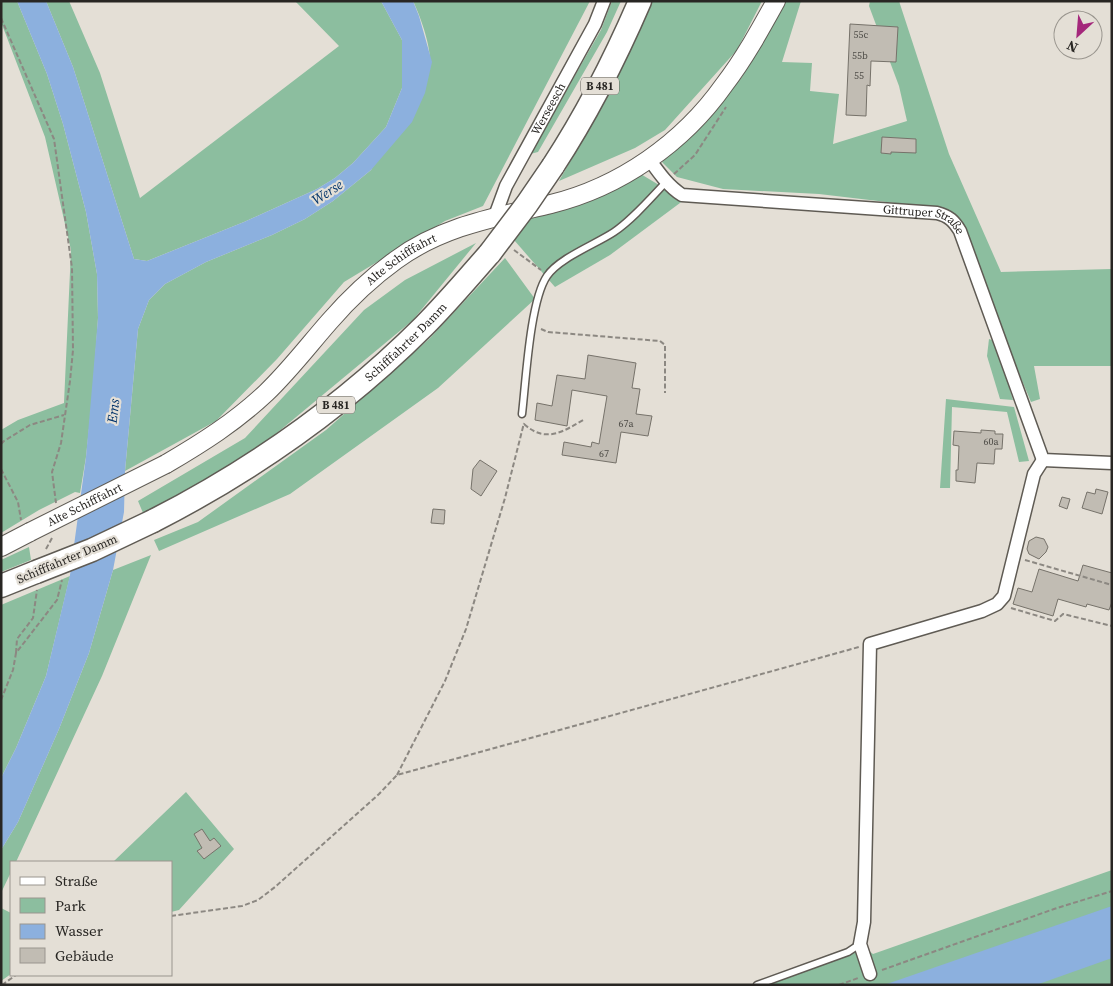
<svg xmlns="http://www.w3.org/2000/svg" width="1113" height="986" font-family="'Source Serif 4',serif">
<rect width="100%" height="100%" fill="#e4dfd6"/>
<g fill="#8cbe9f">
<path d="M1 1H17L47 74 63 124 86 212 97 274 98 318 93 390 86 457 80 493 75 492 39 510 1 533V430L18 420 64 403 71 250 45 137 1 22Z"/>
<path d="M46 1H69L100 73 140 198 339 46 295 1H381L402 40V88L386 127 353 163 335 178 317 189 244 222 147 261 134 259 73 67Z"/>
<path d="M413 1H590L483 206 445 221 344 282 277 359 216 421 125 471 138 329 149 300 165 284 206 262 272 235 305 219 333 201 371 170 429 71C434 53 421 18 413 1Z"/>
<path d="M612 1H621L607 32 538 152 530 154 601 30Z"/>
<path d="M649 1H762L737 50 665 130 635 148 559 181 615 83Z"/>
<path d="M784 1H801L782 62 812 63 810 91 839 94 833 144 907 121 899 86 869 6 870 1H899L949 154 1001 272 1112 269V366H1034L1040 399 1031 402 1008 347 967 233 946 209 819 194 723 189 677 177 662 162 707 120 742 77Z"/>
<path d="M639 173 684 200 610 255 555 287 514 240 533 214Z"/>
<path d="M476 243 413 320 254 452 146 520 138 501 245 438 364 310 405 280Z"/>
<path d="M505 258 535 299 438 388 290 494 159 551 154 540 198 522 326 430 429 339Z"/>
<path d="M989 339 995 341 1013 400 1000 399 987 356Z"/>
<path d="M946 399 1014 407 1029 461 1019 462 1007 412 952 407 950 488H940Z"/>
<path d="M29 547 31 560 1 572V560Z"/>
<path d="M151 555 102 676 16 862H11V872L1 893V850L18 822 59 729 89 653 113 570Z"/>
<path d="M70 576 46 676 16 748 1 778V605Z"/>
<path d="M186 792 234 849 179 910 171 912V862H113Z"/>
<path d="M1112 870V985H750L855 948 860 944 873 954Z"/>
<path d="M1 908 11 913V974L1 981Z"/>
</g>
<g fill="#8cb0de">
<path d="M17 1H46L73 67 134 259 147 261 244 222 317 189 335 178 353 163 386 127 402 88V40L381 1H413L419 16 432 62 425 93 412 122 371 170 333 201 305 219 272 235 206 262 165 284 149 300 138 329 125 471 124 512 113 570 89 653 59 729 18 822 1 850V778L16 748 46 676 70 575 86 457 98 318 97 274 86 212 63 124 47 74Z"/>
<path d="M1112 906V958L1036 985H884Z"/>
</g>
<g fill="#c1bcb3" stroke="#76726a">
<path d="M850 24 898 27 896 62 871 61 870 86 867 85 866 116 846 115Z"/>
<path d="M882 137 916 139V153L891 152V154L881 153Z"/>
<path d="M588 355 636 363 632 388 640 389 636 414 652 416 648 436 621 432 616 463 562 455 564 442 591 447 592 442 599 444 607 396 572 390 567 426 535 420 537 403 552 406 557 375 585 379Z"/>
<path d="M981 430 995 431V434H1003L1002 449H995L994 464 977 463 975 483 956 481V470H958L959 446 953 445 954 431 981 433Z"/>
<path d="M480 460 497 471 481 496 471 489 473 469Z"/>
<path d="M1096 489 1108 492 1102 514 1082 508 1087 492 1095 494Z"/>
<path d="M1062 497 1070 499 1067 509 1059 506Z"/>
<path d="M433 509 445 510 444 524 431 523Z"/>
<path d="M1036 537 1044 539 1048 547 1046 552 1039 559 1029 554 1027 549 1029 541Z"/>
<path d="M1083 565 1112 573V602L1109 610 1087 604 1086 607 1058 599 1053 616 1013 604 1018 588 1032 592 1039 569 1078 581Z"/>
<path d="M202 829 210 841 214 838 221 846 204 859 197 851 202 848 194 834Z"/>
</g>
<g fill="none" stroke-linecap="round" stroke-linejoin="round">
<defs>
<g id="lane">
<path d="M522 414C526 380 530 301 547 276 559 258 596 244 614 232 633 219 650 199 666 182"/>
<path d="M757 985 848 952 860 944"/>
</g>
<g id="street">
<path id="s1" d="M649 159C659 173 668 186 682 195L937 213C949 216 954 221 960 231L1043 460 1112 463"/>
<path id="s2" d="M495 216 506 186 595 24 604 1"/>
<path d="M870 974 860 944 864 922 870 644 982 611 997 604 1004 596 1034 474 1043 460"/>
</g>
<g id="secondary">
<path id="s3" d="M166 464C202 443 235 422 266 393 289 371 308 346 329 322 349 299 371 278 396 260 442 226 497 217 551 204 620 187 683 143 724 85 744 59 760 30 776 1"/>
<path d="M1 547 30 532"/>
</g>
<g id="highway">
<path d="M553 166C587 114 615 59 640 1"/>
<path id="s4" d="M153 521C253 470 344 406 424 326 447 303 468 278 490 253"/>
<path d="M1 586 36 572"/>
</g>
</defs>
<use href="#lane" stroke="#5f5b54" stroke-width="9"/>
<use href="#street" stroke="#5f5b54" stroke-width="15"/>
<use href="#secondary" stroke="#5f5b54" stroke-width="20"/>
<use href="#highway" stroke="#5f5b54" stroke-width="25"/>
<g stroke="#8c8882" stroke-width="2" stroke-dasharray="5 2.5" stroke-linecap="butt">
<path d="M1 18 54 139 72 268 73 350 70 381 61 443 52 472 56 503"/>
<path d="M674 174 695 155 726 107"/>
<path d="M514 250 541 270"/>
<path d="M541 329 548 332 660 341 665 345V393"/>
<path d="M524 424C546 444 564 431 585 419"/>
<path d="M1 444 4 441 30 425 64 415"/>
<path d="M1 469 18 502 21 520"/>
<path d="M46 549 52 538"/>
<path d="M1025 560 1112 585"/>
<path d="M1011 608 1055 621 1063 614 1112 626"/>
<path d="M16 653 17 639 33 618 37 590"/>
<path d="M1 700 13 670 16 653 57 600 62 580"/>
<path d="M397 775 445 681 466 629 505 498 524 423"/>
<path d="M171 916 242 906 258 900 275 887 379 794 397 775 859 647"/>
<path d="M882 970 1054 909 1112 891"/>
<path d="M2 985 16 975"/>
<path d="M839 985 858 978"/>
</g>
<use href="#lane" stroke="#fff" stroke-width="6"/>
<use href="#street" stroke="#fff" stroke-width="12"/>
<use href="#secondary" stroke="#fff" stroke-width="18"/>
<use href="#highway" stroke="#fff" stroke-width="22"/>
<defs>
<g id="secondary-bridge">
<path id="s5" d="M30 532 166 464"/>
</g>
<g id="highway-bridge">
<path d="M490 253 527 204 553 166"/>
<path d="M36 572 92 550 153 521"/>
</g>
</defs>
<use href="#secondary-bridge" stroke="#5f5b54" stroke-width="20" stroke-linecap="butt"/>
<use href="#highway-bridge" stroke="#5f5b54" stroke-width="25" stroke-linecap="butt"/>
<use href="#secondary-bridge" stroke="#fff" stroke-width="18"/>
<use href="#highway-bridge" stroke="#fff" stroke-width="22"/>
</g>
<g text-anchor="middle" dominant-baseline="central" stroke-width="4.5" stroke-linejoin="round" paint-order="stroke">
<g font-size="10" fill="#4e4c47">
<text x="861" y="34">55c</text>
<text x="860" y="55">55b</text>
<text x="859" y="75">55</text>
<text x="626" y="423">67a</text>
<text x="991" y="441">60a</text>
<text x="604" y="453">67</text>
</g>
<g fill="#e4dfd6" stroke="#605e59" stroke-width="1">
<rect x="581" y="77.5" width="38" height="17" rx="4"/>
<rect x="317" y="396.5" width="38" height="17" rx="4"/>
</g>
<g font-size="11" font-weight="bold" fill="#282623">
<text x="600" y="86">B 481</text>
<text x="336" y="405">B 481</text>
</g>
<g font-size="12" fill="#282623" stroke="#e4dfd6">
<text stroke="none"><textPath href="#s2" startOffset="120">Werseesch</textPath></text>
<text stroke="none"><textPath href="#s1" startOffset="294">Gittruper Straße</textPath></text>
<text stroke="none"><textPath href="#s3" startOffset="314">Alte Schifffahrt</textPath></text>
<text stroke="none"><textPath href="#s4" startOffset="311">Schifffahrter Damm</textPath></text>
<text stroke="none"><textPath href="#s5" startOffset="61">Alte Schifffahrt</textPath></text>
<text transform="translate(67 559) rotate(-23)">Schifffahrter Damm</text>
</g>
<g font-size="14" font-style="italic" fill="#01336a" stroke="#e4dfd6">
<text transform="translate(327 192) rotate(-33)">Werse</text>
<text transform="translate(113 411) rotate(-83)">Ems</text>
</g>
</g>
<rect width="1113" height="986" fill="none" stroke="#282623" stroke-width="5"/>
<rect x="10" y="861" width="162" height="115" fill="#e4dfd6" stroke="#99958e"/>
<rect x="20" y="877" width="25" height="8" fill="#ffffff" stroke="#99958e"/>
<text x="55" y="886" font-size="15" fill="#282623">Straße</text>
<rect x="20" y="898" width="25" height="15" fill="#8cbe9f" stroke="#99958e"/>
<text x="55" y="911" font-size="15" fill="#282623">Park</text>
<rect x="20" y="924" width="25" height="15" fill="#8cb0de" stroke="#99958e"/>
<text x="55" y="936" font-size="15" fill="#282623">Wasser</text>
<rect x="20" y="948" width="25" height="15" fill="#c1bcb3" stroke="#99958e"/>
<text x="55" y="961" font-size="15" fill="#282623">Gebäude</text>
<g transform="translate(1078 35) rotate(206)"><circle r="24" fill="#e4dfd6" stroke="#99958e"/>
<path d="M0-4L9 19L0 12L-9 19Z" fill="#a4277b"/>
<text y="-8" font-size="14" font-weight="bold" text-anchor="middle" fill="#282623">N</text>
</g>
</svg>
